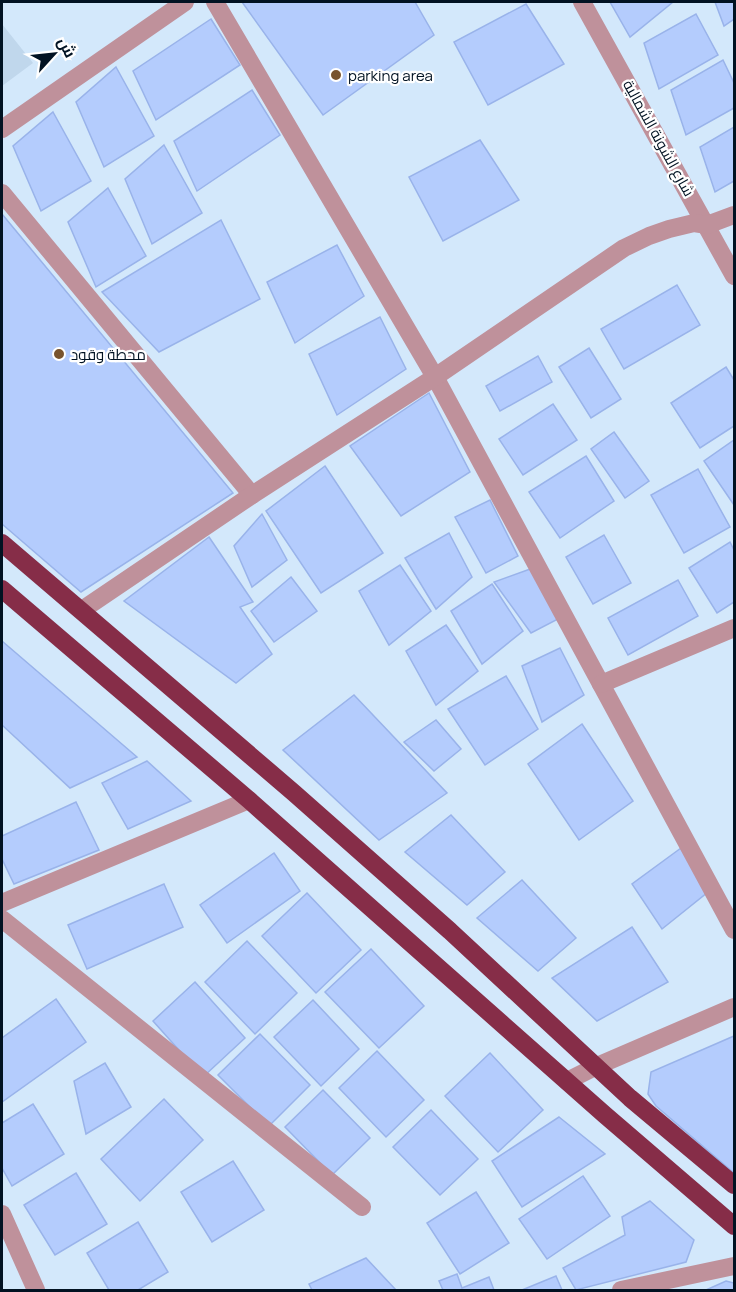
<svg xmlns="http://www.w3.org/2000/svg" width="736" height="1292" font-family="Manrope,Cairo,sans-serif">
<rect width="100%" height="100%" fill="#d3e8fb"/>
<path fill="#c0d7ec" d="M2 24 33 63 2 86Z"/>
<g fill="#b4ccfd" stroke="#99b3ea" stroke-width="1.5">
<path d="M242 2H415L434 35 323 115Z"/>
<path d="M610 2H673L630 37Z"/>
<path d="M715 2H734V19L724 26Z"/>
<path d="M526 4 564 64 488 105 454 42Z"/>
<path d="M696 14 718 55 659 89 644 43Z"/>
<path d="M211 19 240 65 156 120 133 71Z"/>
<path d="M723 60 734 83V108L686 135 671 90Z"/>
<path d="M116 67 154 136 104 167 76 102Z"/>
<path d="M252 90 280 135 197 191 174 141Z"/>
<path d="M53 112 91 181 41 211 13 146Z"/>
<path d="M734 127V181L715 192 700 147Z"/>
<path d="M480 140 519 200 443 241 409 177Z"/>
<path d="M164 145 202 213 152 244 125 179Z"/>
<path d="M108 188 146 256 96 287 68 222Z"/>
<path d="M2 214 233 493 81 592 2 524Z"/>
<path d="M221 220 260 299 159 352 102 292Z"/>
<path d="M337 245 364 296 295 343 267 282Z"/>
<path d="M677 285 700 325 624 369 601 329Z"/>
<path d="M380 317 406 369 337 415 309 354Z"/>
<path d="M589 348 621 399 591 418 559 367Z"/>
<path d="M538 356 552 382 500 411 486 386Z"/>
<path d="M726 367 734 380V426L700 448 671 403Z"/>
<path d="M429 393 470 472 401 516 350 446Z"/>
<path d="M553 404 577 440 523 475 499 439Z"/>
<path d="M614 432 649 481 625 498 591 449Z"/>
<path d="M734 440V505L704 461Z"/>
<path d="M586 456 614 501 560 538 529 492Z"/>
<path d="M325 466 383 553 321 593 266 511Z"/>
<path d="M698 469 730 527 684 553 651 495Z"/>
<path d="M490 500 518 556 486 573 455 517Z"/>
<path d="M262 514 287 560 252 587 234 546Z"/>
<path d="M449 533 472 577 436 609 405 558Z"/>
<path d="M604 535 631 583 593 604 566 557Z"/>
<path d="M209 537 253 602 240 607 272 654 236 683 124 601Z"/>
<path d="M730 542 734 550V602L717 613 689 568Z"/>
<path d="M400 565 431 611 389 645 359 591Z"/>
<path d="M533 568 560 618 531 633 494 582Z"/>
<path d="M291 577 317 611 274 642 251 611Z"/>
<path d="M678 580 698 616 628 655 608 618Z"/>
<path d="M492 584 523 631 482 664 451 611Z"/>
<path d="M446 625 478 671 436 705 406 651Z"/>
<path d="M2 641 137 757 70 788 2 725Z"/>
<path d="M560 648 584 695 542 722 522 666Z"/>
<path d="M506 676 538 729 485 765 448 709Z"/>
<path d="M354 695 447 793 379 840 283 750Z"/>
<path d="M436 720 461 749 434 771 404 742Z"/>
<path d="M582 724 633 801 579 840 528 764Z"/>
<path d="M147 761 191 801 128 829 102 783Z"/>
<path d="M76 802 99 850 14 884 2 859V836Z"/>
<path d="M451 815 505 872 467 905 405 852Z"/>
<path d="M681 848 708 892 662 929 632 884Z"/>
<path d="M274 853 300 891 227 943 200 905Z"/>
<path d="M522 880 576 938 538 971 477 918Z"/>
<path d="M164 884 183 927 87 969 68 925Z"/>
<path d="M307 893 361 950 316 993 262 936Z"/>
<path d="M632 927 668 982 597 1021 552 978Z"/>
<path d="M247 941 297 993 255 1034 205 982Z"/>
<path d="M371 949 424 1006 379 1048 325 992Z"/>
<path d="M195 982 245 1038 203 1077 153 1021Z"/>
<path d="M56 999 86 1042 2 1102V1038Z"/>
<path d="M313 1000 359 1049 321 1086 274 1037Z"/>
<path d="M260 1034 310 1085 269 1126 218 1075Z"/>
<path d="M734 1036V1173L656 1106 648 1094 651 1072Z"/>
<path d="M377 1051 424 1100 386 1137 339 1088Z"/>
<path d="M490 1053 543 1110 498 1152 445 1096Z"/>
<path d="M105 1063 131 1107 86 1134 74 1081Z"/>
<path d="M323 1090 370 1138 332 1175 285 1127Z"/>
<path d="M164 1099 203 1140 140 1201 101 1159Z"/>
<path d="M33 1104 64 1154 12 1186 2 1168V1123Z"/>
<path d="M431 1110 478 1159 440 1195 393 1147Z"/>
<path d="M559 1117 605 1154 522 1207 492 1161Z"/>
<path d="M233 1161 264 1210 212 1242 181 1192Z"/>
<path d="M76 1173 107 1224 55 1255 24 1205Z"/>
<path d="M583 1176 610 1216 547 1259 519 1219Z"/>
<path d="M476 1192 509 1243 460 1274 427 1223Z"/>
<path d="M650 1201 694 1240 686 1262 576 1290 563 1268 625 1235 622 1217Z"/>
<path d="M138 1222 168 1272 138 1290H109L87 1253Z"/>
<path d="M366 1258 396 1290H312L309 1284Z"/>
<path d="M457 1274 462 1288 489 1277 494 1290H443L439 1281Z"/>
<path d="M556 1276 562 1290H522Z"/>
<path d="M726 1281 734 1283V1290H706Z"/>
</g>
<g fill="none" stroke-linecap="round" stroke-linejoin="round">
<g stroke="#bf919b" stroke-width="18">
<path d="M215 2 435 377 734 930"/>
<path d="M582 2 734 276"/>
<path d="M2 129 185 2"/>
<path d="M2 193 252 495"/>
<path d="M82 610 252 495 435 377 624 248 649 236 669 229 694 223 707 225 734 215"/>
<path d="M601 684 734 628"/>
<path d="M2 903 249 800"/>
<path d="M2 919 362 1207"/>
<path d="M567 1081 597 1066 734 1007"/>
<path d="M2 1214 36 1290"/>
<path d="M621 1290 734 1266"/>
</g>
<g stroke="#862d48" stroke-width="18">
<path d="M2 543 294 793 450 931 630 1098 734 1185"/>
<path d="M2 589 249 800 605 1115 734 1226"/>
</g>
</g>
<g fill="#78532d" stroke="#fff" stroke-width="2">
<circle cx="336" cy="75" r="6"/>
<circle cx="59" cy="354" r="6"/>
</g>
<g text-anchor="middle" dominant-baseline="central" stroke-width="4.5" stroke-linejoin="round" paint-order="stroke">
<g font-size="15" fill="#011222" stroke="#fff" text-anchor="start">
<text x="348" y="75">parking area</text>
<text x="71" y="354">محطة وقود</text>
</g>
<g font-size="15" fill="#011222" stroke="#fff">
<text transform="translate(659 138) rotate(61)">شارع الشونة الشمالية</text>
</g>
</g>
<rect width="736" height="1292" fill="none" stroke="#011222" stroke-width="6"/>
<g transform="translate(54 54) rotate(63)" stroke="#ffffff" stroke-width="4.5" paint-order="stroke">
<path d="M0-4.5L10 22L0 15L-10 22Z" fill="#011222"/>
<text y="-9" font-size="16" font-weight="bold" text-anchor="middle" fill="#011222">ش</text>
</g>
</svg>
